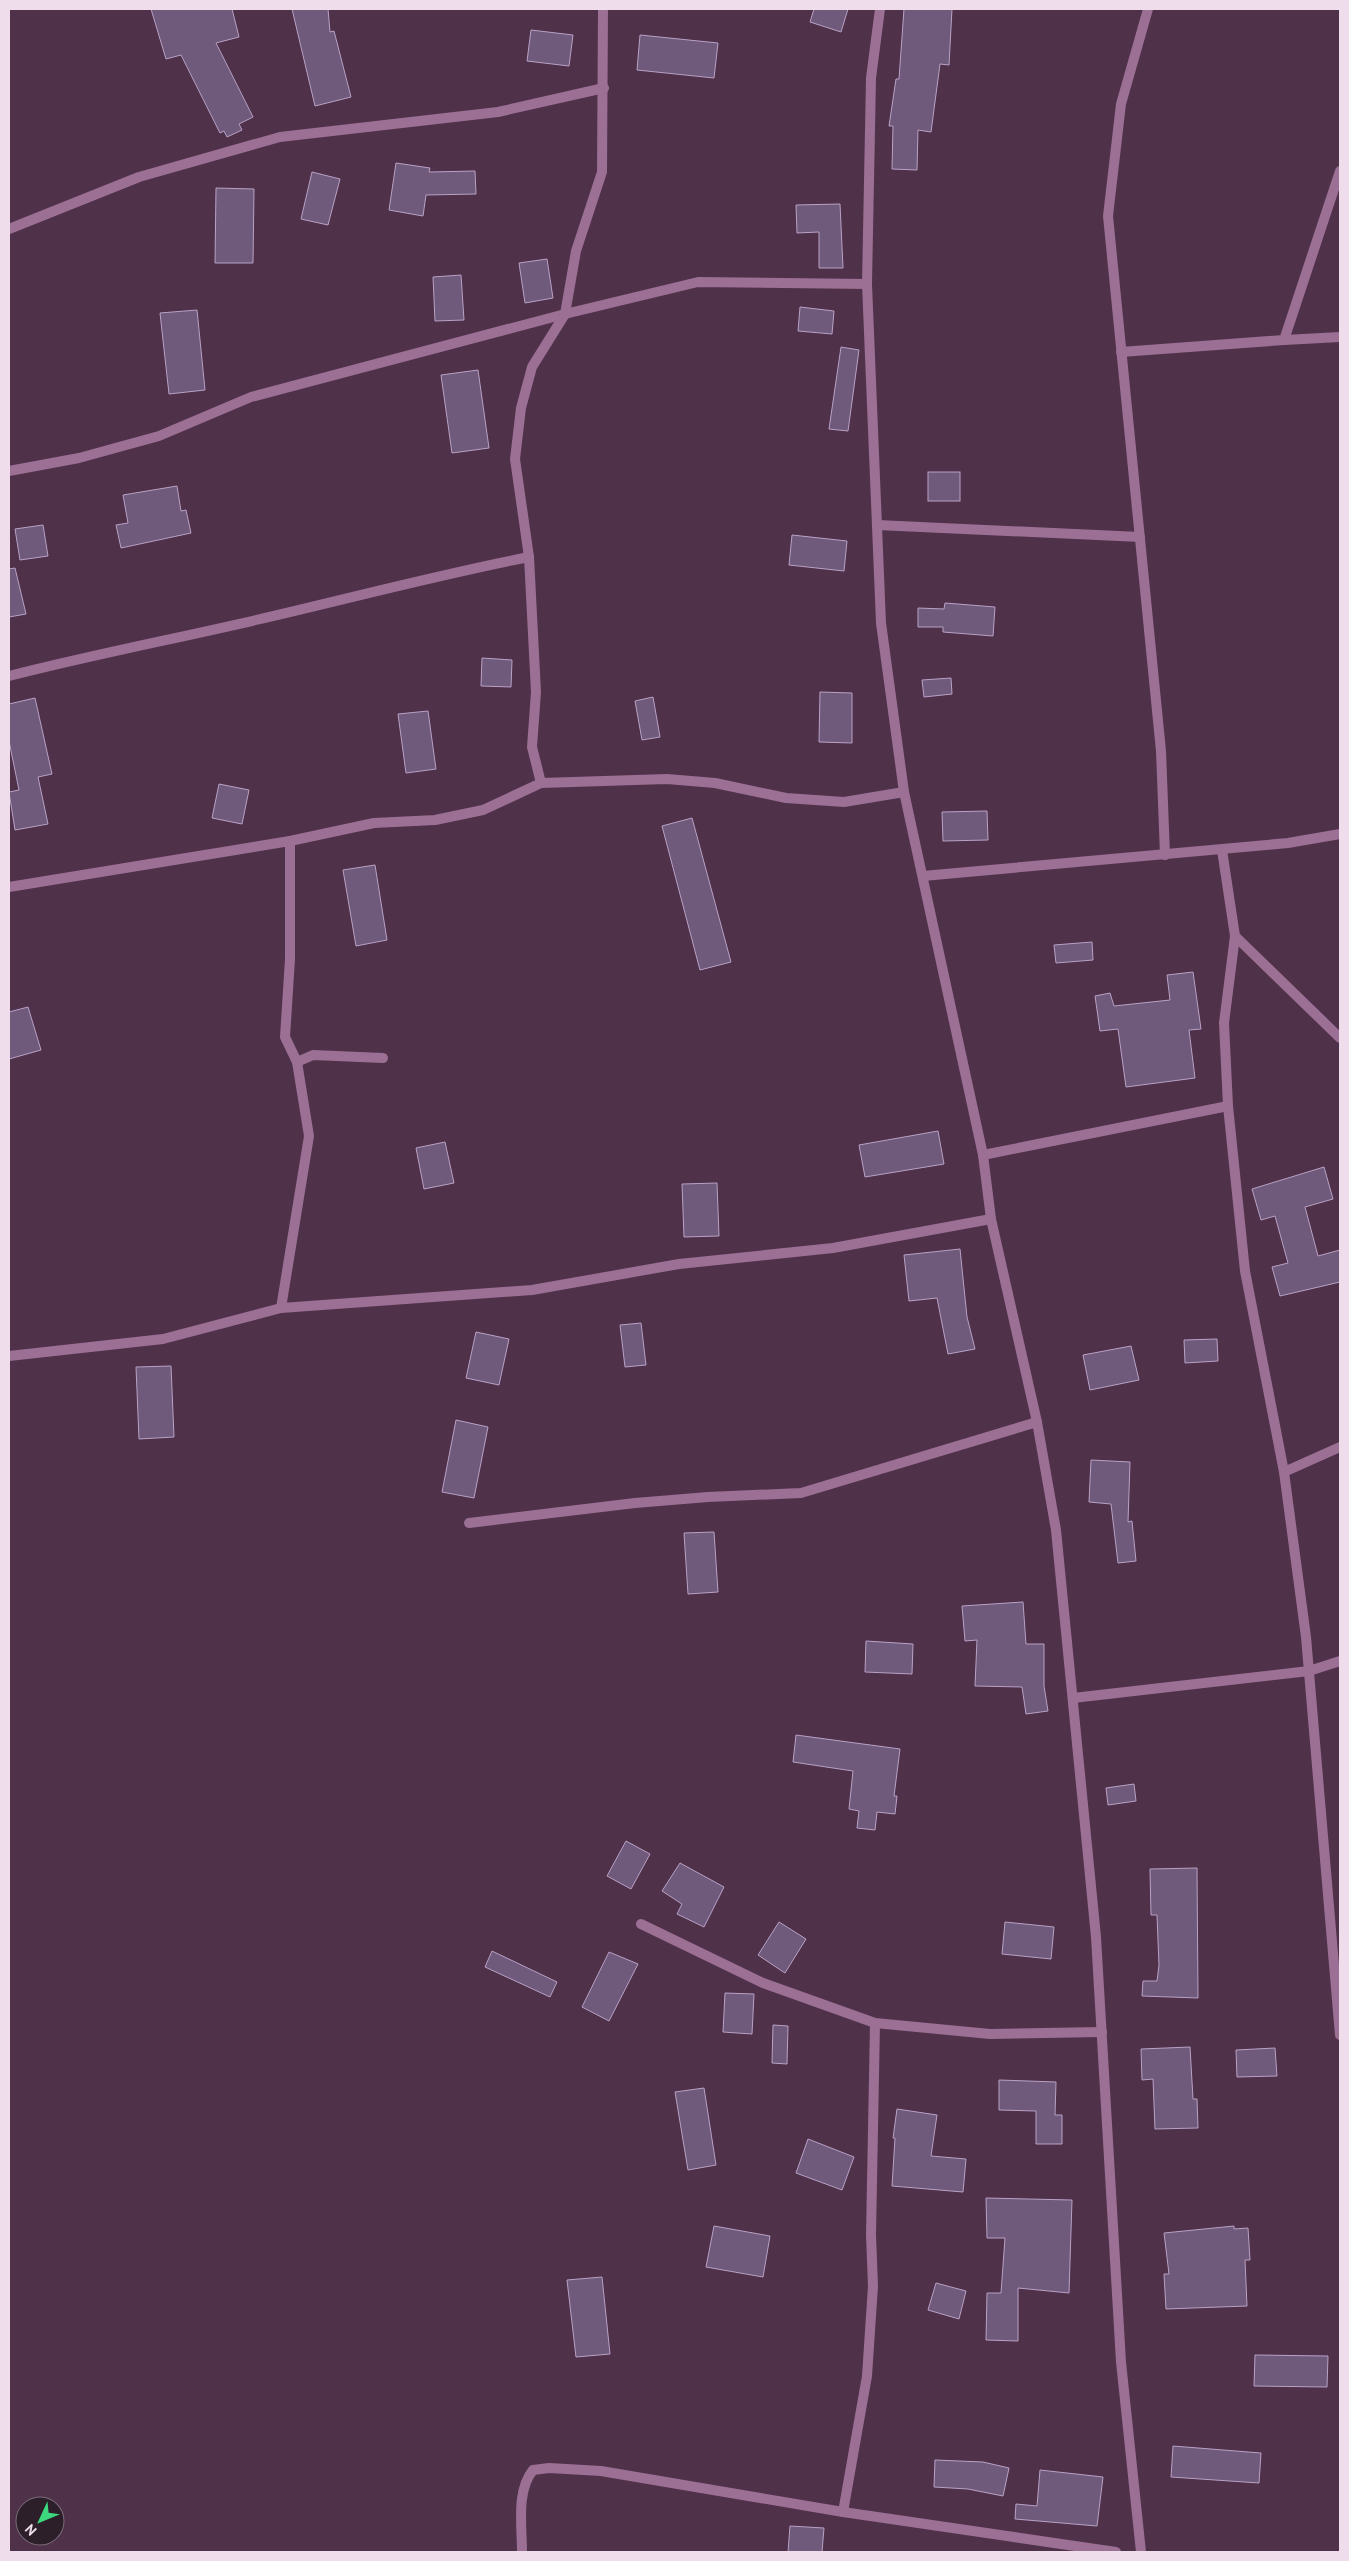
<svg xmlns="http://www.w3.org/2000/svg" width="1349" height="2561" font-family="'PT Sans',sans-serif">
<rect width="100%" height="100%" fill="#4f314a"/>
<g fill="#6f5a7b" stroke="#b9a2c6">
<path d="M151 9H232L239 37 216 43 253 117 239 124 242 130 227 137 224 131 220 133 181 55 166 59Z"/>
<path d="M292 9H328L330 32 334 31 351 97 315 106Z"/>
<path d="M814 9H848L841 32 810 22Z"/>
<path d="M904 9H952L949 65 940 64 931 132 918 130 917 170 892 169 893 126H889L896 79H899Z"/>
<path d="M531 30 573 35 569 66 527 61Z"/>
<path d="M640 35 718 43 714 78 637 70Z"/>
<path d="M396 163 430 168 429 172 475 171 476 194 426 195 423 216 389 210Z"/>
<path d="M312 172 340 179 328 225 301 219Z"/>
<path d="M216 188 254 189 253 263H215Z"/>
<path d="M840 204 843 268H819V232L797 233 796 205Z"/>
<path d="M547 259 553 298 525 303 519 263Z"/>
<path d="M461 275 464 320 435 321 433 277Z"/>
<path d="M800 307 834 311 832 334 798 331Z"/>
<path d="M197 310 205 390 169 394 160 313Z"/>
<path d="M841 347 859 350 848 431 829 429Z"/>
<path d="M478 370 489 448 452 453 441 375Z"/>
<rect x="928" y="472" width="32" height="29"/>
<path d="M177 486 181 511 186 510 191 533 121 548 116 525 128 523 123 495Z"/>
<path d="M43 525 48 556 20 560 15 529Z"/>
<path d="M792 535 847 541 844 571 789 565Z"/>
<path d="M15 568 26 614 9 617V569Z"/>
<path d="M945 603 995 607 993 636 943 632V627H918V608L944 609Z"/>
<path d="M482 658 512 660 511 687 481 686Z"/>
<path d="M951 678 952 694 924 697 922 680Z"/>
<path d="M820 692 852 693V743L819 742Z"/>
<path d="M653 697 660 737 642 740 635 701Z"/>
<path d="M35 698 52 774 38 777 48 824 15 830 9 792 19 790 9 741V704Z"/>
<path d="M428 711 436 769 406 773 398 714Z"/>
<path d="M219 784 249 790 242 824 212 818Z"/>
<path d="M987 811 988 840 943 841 942 812Z"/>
<path d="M692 818 731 962 700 970 662 826Z"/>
<path d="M375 865 387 940 356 946 343 870Z"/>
<path d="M1092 942 1093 960 1056 963 1054 945Z"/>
<path d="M1193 972 1201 1029 1189 1030 1195 1078 1126 1087 1118 1029 1100 1031 1095 996 1110 993 1114 1006 1170 1000 1167 975Z"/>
<path d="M28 1007 41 1050 9 1059V1012Z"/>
<path d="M938 1131 944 1164 865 1177 859 1145Z"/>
<path d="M445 1142 454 1183 424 1189 416 1148Z"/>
<path d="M1324 1167 1333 1199 1305 1207 1318 1256 1340 1250V1282L1280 1296 1272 1267 1288 1263 1275 1216 1261 1220 1252 1189Z"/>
<path d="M717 1183 719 1236 684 1237 682 1184Z"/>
<path d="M960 1249 967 1317 975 1349 948 1354 937 1298 909 1301 904 1255Z"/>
<path d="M641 1323 646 1365 625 1367 620 1325Z"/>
<path d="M476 1332 509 1339 499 1385 466 1378Z"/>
<path d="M1217 1339 1218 1361 1185 1363 1184 1340Z"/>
<path d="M1131 1346 1139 1380 1090 1390 1083 1355Z"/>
<path d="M171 1366 174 1437 139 1439 136 1367Z"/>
<path d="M456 1420 488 1427 474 1498 442 1492Z"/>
<path d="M1091 1460 1130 1462 1128 1522 1132 1521 1136 1561 1118 1563 1111 1504 1089 1502Z"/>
<path d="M714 1532 718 1592 688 1594 684 1533Z"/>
<path d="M1023 1602 1026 1644H1044V1686L1048 1711 1026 1714 1022 1687 975 1686 977 1640 965 1641 962 1606Z"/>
<path d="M866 1641 913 1644 912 1674 865 1672Z"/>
<path d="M796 1735 900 1749 894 1796H897L895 1814 877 1812 875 1830 857 1828 859 1811 849 1809 853 1771 793 1762Z"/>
<path d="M1134 1784 1136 1801 1108 1805 1106 1788Z"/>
<path d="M626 1841 650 1854 631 1889 607 1876Z"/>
<path d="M680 1863 724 1887 704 1927 677 1914 682 1904 662 1891Z"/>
<path d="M1197 1868 1198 1998 1142 1996 1143 1981H1157L1159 1965 1157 1915H1151L1150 1869Z"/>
<path d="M779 1922 806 1939 785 1973 758 1955Z"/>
<path d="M1005 1922 1054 1927 1051 1959 1002 1954Z"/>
<path d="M492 1951 557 1982 550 1997 485 1967Z"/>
<path d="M609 1952 638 1964 609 2021 582 2007Z"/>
<path d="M725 1993 754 1994 752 2034 723 2032Z"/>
<path d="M773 2025 788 2026 787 2064 772 2063Z"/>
<path d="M1190 2047 1193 2099H1197L1198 2128 1155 2129 1153 2079 1142 2080 1141 2049Z"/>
<path d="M1275 2048 1277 2076 1237 2077 1236 2050Z"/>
<path d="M999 2080 1056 2082 1055 2115H1062V2144H1036V2111L999 2110Z"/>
<path d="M704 2088 716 2165 688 2170 675 2092Z"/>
<path d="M897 2109 937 2115 931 2156 966 2159 963 2192 892 2186 895 2138H893Z"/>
<path d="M808 2139 854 2157 842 2190 796 2173Z"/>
<path d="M986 2198 1072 2200 1069 2293 1018 2288V2341L986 2340 987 2293H1001L1005 2238H987Z"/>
<path d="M714 2226 770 2236 763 2277 706 2267Z"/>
<path d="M1234 2226V2229L1248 2228 1250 2260H1245L1247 2306 1166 2309 1164 2274H1169L1164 2233Z"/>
<path d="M602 2277 610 2354 576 2357 567 2280Z"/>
<path d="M936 2283 966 2291 959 2319 928 2310Z"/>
<path d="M1255 2355 1328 2356 1327 2387 1254 2386Z"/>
<path d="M1173 2446 1261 2453 1259 2483 1171 2477Z"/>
<path d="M935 2460 983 2462 1009 2468 1003 2496 968 2489 934 2487Z"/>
<path d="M1040 2470 1103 2477 1097 2526 1015 2519 1016 2504 1037 2506Z"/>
<path d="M790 2526 824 2528 822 2552H788Z"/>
</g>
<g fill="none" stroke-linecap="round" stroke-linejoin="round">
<path stroke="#9c6f94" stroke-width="10" d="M297 1062 313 1055 383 1058"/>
<g stroke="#9c6f94" stroke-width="10">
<path d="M880 9 871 78 867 284 881 623 904 792 983 1155 991 1219 1037 1422 1056 1530 1096 1937 1121 2362 1141 2552"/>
<path d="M1148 9 1121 104 1108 216 1161 751 1165 855"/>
<path d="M9 229 139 177 280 137 498 112 604 88"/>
<path d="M1284 340 1340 337"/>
<path d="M1121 352 1284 340 1340 171"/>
<path d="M9 471 79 458 159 436 251 397 565 314 698 282 867 284"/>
<path d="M877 525 1140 537"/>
<path d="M9 676C91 655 174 639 256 620 347 599 437 575 529 557"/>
<path d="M541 783 532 747 536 692 529 557 515 459 521 408 532 367 565 314 576 251 602 172 603 9"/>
<path d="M1222 850 1235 936 1340 1038"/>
<path d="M923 876 1288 843 1340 834"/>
<path d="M9 887 290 841 374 823 435 820 483 810 541 783 667 779 715 783 786 798 844 802 904 792"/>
<path d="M1235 936 1224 1023 1228 1106 1245 1271 1284 1472 1306 1637 1340 2035"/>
<path d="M983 1155 1228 1106"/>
<path d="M281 1308 309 1136 297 1062 285 1037 290 959V841"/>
<path d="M9 1356 163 1339 281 1308 532 1290 679 1264 833 1248 991 1219"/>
<path d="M1284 1472 1340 1447"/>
<path d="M469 1523 635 1503 708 1497 801 1493 1037 1422"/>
<path d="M1073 1698 1309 1671 1340 1661"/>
<path d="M641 1924 763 1983 875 2023 990 2034 1102 2032"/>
<path d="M843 2512 867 2376 873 2286 871 2235 875 2023"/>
<path d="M522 2552C522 2526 516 2491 533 2470L549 2468 601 2471 843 2512 1116 2552"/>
</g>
</g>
<rect width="1349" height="2561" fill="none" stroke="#f0ddec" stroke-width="20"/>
<g transform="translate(40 2521) rotate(226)"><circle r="24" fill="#2c1f2a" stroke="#7a6b78"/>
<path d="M0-4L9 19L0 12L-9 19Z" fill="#3cd77e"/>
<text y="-8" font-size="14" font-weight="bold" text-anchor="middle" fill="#f0ddec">N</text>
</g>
</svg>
